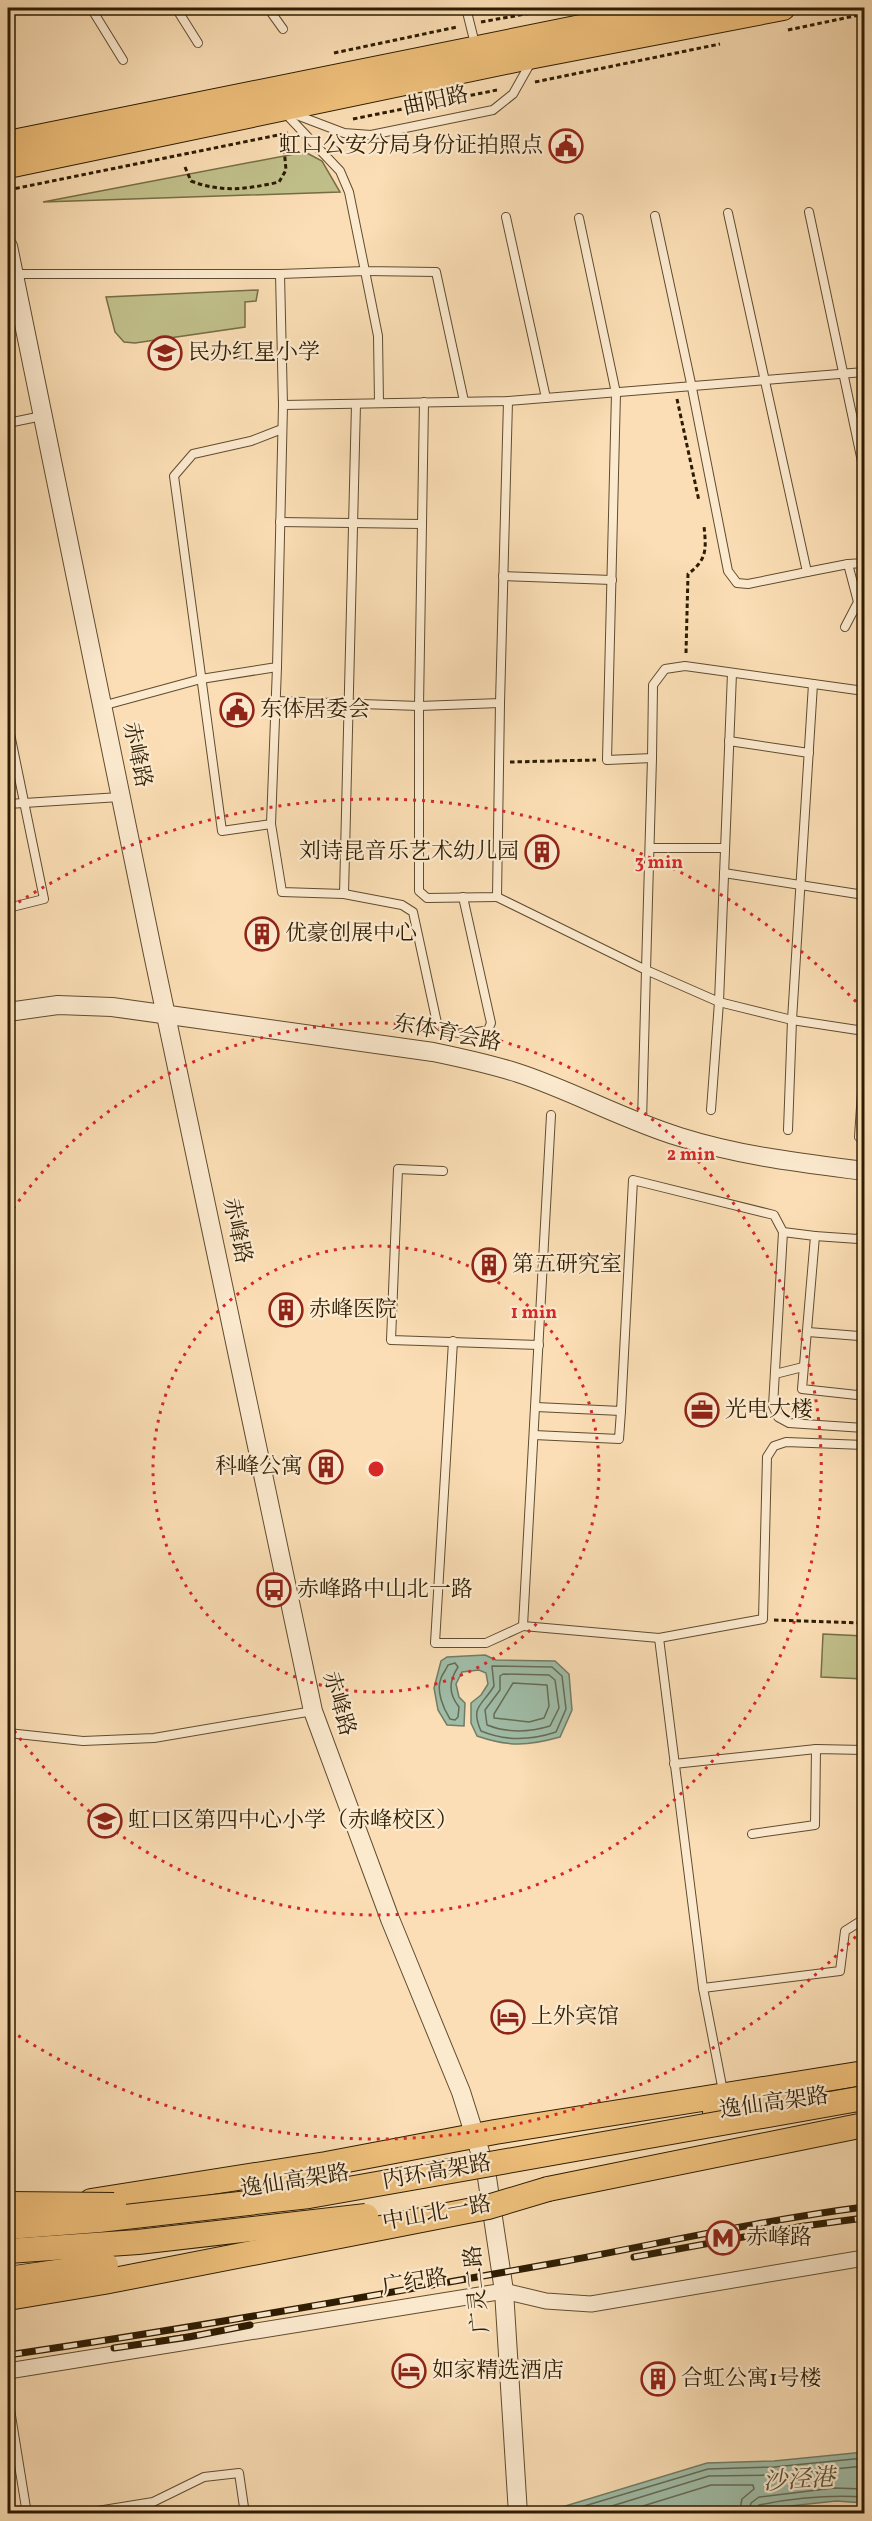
<svg xmlns="http://www.w3.org/2000/svg" width="872" height="2521" font-family="Vollkorn,'Noto Serif SC',serif">
<rect width="100%" height="100%" fill="#fbdeb5"/>
<filter id="stains"><feTurbulence type="fractalNoise" baseFrequency=".00333" numOctaves="4"/><feColorMatrix values="0 0 0 0 .2 0 0 0 0 .09 0 0 0 0 .02 0 0 0 .5 -.17"/></filter>
<radialGradient id="worn" r=".72"><stop offset=".6" stop-color="#630" stop-opacity="0"/><stop offset="1" stop-color="#630" stop-opacity=".3"/></radialGradient>
<g fill="#c1c08b" stroke="#776e46" stroke-width="1.5">
<path d="M305 152 322 161 340 192 43 202Z"/>
<path d="M258 290 256 301 245 302V327L135 343 124 342 115 332 106 297Z"/>
<path d="M823 1634 864 1636V1679L821 1677Z"/>
</g>
<g fill="#a0bda8" stroke="#727d66" stroke-width="1.5">
<path d="M485 1655 496 1660 555 1661 569 1674 572 1710 560 1737C528 1746 509 1747 477 1736L471 1723V1703L481 1695 488 1684 486 1673 479 1670 462 1672 456 1684 459 1697 465 1703 464 1726 447 1725 438 1710 434 1688 441 1661 447 1657Z"/>
<path d="M864 2452V2503L836 2501 790 2506 750 2514H564L562 2507 707 2463 774 2461Z"/>
</g>
<g fill="none" stroke-linecap="round" stroke-linejoin="round">
<g stroke="#666c55" stroke-width="1.5">
<path d="M455 1663 458 1667C449 1681 448 1693 459 1707L458 1717 455 1720 450 1719C443 1708 436 1691 441 1678 443 1673 446 1670 448 1665Z"/>
<path d="M492 1666 552 1667 562 1676 566 1709 556 1732C532 1740 505 1741 481 1731 470 1706 482 1706 494 1686Z"/>
<path d="M503 1674 549 1675 555 1680 559 1708 550 1726C530 1732 507 1733 487 1725L485 1710 500 1690V1676Z"/>
<path d="M513 1683 547 1685 549 1706 544 1718 529 1722 494 1718V1714Z"/>
<path d="M569 2514 571 2510 708 2469 774 2467 864 2458"/>
<path d="M586 2514 709 2476 775 2475 864 2466"/>
<path d="M617 2514 711 2485H753L754 2489 742 2499 739 2514"/>
<path d="M748 2514 751 2503 759 2497 834 2488 864 2489"/>
<path d="M755 2514 759 2505C794 2498 830 2495 864 2497"/>
</g>
<defs>
<g id="service">
<path d="M91 8 123 60"/>
<path d="M176 8 198 43"/>
<path d="M268 8 283 29"/>
<path d="M466 8 475 44"/>
<path d="M285 113 340 171 349 192 365 271 436 272 464 401"/>
<path d="M294 114 344 133 371 135 493 110 513 94 531 62"/>
<path d="M809 212 864 471"/>
<path d="M655 216 692 388 728 571 737 583 748 584 807 572 728 213"/>
<path d="M506 217 546 398"/>
<path d="M579 218 616 393 607 760 652 758 653 685 665 669 685 666 864 691"/>
<path d="M15 274H280L365 271 378 336 379 403"/>
<path d="M280 274 283 405"/>
<path d="M424 402 419 706V891L427 898 497 897 500 703"/>
<path d="M8 423 42 416"/>
<path d="M280 522 422 524"/>
<path d="M848 564 864 563"/>
<path d="M807 572 848 564 858 602 845 627"/>
<path d="M503 576 612 580"/>
<path d="M277 667 271 824 222 831 174 476 193 454 251 441 282 429"/>
<path d="M275 701 419 706 500 703 508 401"/>
<path d="M102 706 201 679 277 667 283 405 508 401 864 372"/>
<path d="M8 724 44 899 8 908"/>
<path d="M729 741 809 753"/>
<path d="M652 758 646 970 719 1002 792 1020 864 1031"/>
<path d="M8 804 120 797"/>
<path d="M271 824 282 892 344 894 356 404"/>
<path d="M650 848H725"/>
<path d="M724 873 864 895"/>
<path d="M344 894 402 905 413 912 437 1023C450 1037 470 1034 488 1030L491 1023 463 897"/>
<path d="M497 897 646 970 642 1122"/>
<path d="M711 1110 719 1002 732 673"/>
<path d="M551 1115 523 1626 659 1638 763 1619 767 1457 774 1446 786 1442 864 1445"/>
<path d="M788 1130 792 1020 813 684"/>
<path d="M859 1137 864 1062"/>
<path d="M443 1171 398 1169 391 1340 539 1345"/>
<path d="M783 1232 815 1236 802 1389 857 1395 864 1391"/>
<path d="M815 1236 858 1239 864 1232"/>
<path d="M808 1332 859 1336 864 1343"/>
<path d="M453 1341 435 1643H486L523 1626"/>
<path d="M775 1374 803 1367"/>
<path d="M536 1407 621 1411 633 1180 774 1215 783 1232 773 1406 778 1417 789 1423 864 1428"/>
<path d="M534 1435 619 1439 621 1411"/>
<path d="M659 1638 703 1988 722 2086"/>
<path d="M8 1733 83 1741 154 1738 313 1711"/>
<path d="M674 1764 816 1749 864 1750"/>
<path d="M752 1834 815 1825 816 1749"/>
<path d="M703 1988 840 1971 845 1931 864 1919"/>
<path d="M8 2397 27 2514"/>
<path d="M79 2514 153 2502 204 2477 239 2473 245 2514"/>
</g>
<path id="minor" d="M8 2371 504 2291 546 2301 591 2304 864 2258"/>
<g id="tertiary">
<path d="M8 246 153 954 313 1711 390 1919 461 2092 486 2171 504 2291 518 2514"/>
<path d="M8 1012 58 1005 112 1007 433 1052C462 1058 490 1064 518 1073 573 1091 624 1120 680 1137 740 1156 802 1163 864 1171"/>
</g>
<g id="primary">
<path d="M8 143 675 8"/>
<path d="M8 166 534 56 783 8"/>
<path d="M91 2201 326 2164 495 2132 864 2073"/>
</g>
<g id="trunk">
<path d="M715 2112 752 2107"/>
<path d="M548 2189 864 2125"/>
</g>
</defs>
<use href="#service" stroke="#604c2f" stroke-width="10"/>
<use href="#minor" stroke="#604c2f" stroke-width="17"/>
<use href="#tertiary" stroke="#604c2f" stroke-width="20"/>
<use href="#primary" stroke="#2d1c02" stroke-width="26"/>
<use href="#trunk" stroke="#2d1c02" stroke-width="26"/>
<g stroke="#2d1c02" stroke-width="3" stroke-dasharray="4.5 3" stroke-linecap="butt">
<path d="M481 22 559 8"/>
<path d="M788 30 864 14"/>
<path d="M334 53 457 27"/>
<path d="M535 82 720 44"/>
<path d="M353 119 497 90"/>
<path d="M185 167 191 181C222 193 248 189 279 182L286 170 284 148"/>
<path d="M8 190 288 133"/>
<path d="M677 399 699 501"/>
<path d="M686 653 688 574C708 559 706 548 704 526"/>
<path d="M510 762 596 760"/>
<path d="M774 1620 864 1623"/>
</g>
<use href="#service" stroke="#fceacf" stroke-width="8"/>
<use href="#minor" stroke="#fceacf" stroke-width="15"/>
<use href="#tertiary" stroke="#fceacf" stroke-width="18"/>
<use href="#primary" stroke="#eebf7a" stroke-width="24"/>
<use href="#trunk" stroke="#eebf7a" stroke-width="24"/>
<defs>
<g id="rail">
<path d="M634 2257 804 2226 864 2218"/>
<path d="M114 2348 189 2337 250 2325"/>
<path d="M8 2355C193 2328 377 2295 561 2262 662 2243 763 2220 864 2207"/>
</g>
</defs>
<use href="#rail" stroke="#2d1c02" stroke-width="7"/>
<use href="#rail" stroke="#fceacf" stroke-width="4.5" stroke-dasharray="14" stroke-linecap="butt"/>
<defs>
<g id="trunk-bridge">
<path d="M8 2204 114 2205"/>
<path d="M8 2227 99 2220 309 2196 864 2098"/>
<path d="M8 2251 138 2242 366 2216"/>
<path d="M8 2279 106 2265"/>
<path d="M8 2298 104 2282 488 2207 548 2189"/>
</g>
</defs>
<use href="#trunk-bridge" stroke="#2d1c02" stroke-width="26" stroke-linecap="butt"/>
<use href="#trunk-bridge" stroke="#eebf7a" stroke-width="24"/>
</g>
<g fill="none" stroke="#d62828" stroke-width="3" stroke-dasharray="3 6">
<circle cx="376" cy="1469" r="223"/>
<path d="M8 1216A446 446 0 1 1 8 1722"/>
<path d="M862 1930A670 670 0 0 1 11 2031M11 907A670 670 0 0 1 862 1008"/>
</g>
<defs>
<symbol id="civic-ring" viewBox="-11 -11 22 22"><circle r="9.5" fill="#fceacf" stroke="#8f2418" stroke-width="1.5"/><path d="M-.6-6.5H3V-4.5H.6V-3L4-1V1h2V6H-6V1h2V-1L-.6-3ZM-1.2 2.5V6h2.4V2.5Z" fill="#8f2418"/></symbol>
<symbol id="school-ring" viewBox="-11 -11 22 22"><circle r="9.5" fill="#fceacf" stroke="#8f2418" stroke-width="1.5"/><path d="M0-5L7-2L0 1L-7-2ZM-4 1L0 2.5L4 1V4Q0 6-4 4Z" fill="#8f2418"/></symbol>
<symbol id="building-ring" viewBox="-11 -11 22 22"><circle r="9.5" fill="#fceacf" stroke="#8f2418" stroke-width="1.5"/><path d="M-4-6H4V6H1V3H-1V6H-4ZM-2.5-4.3h1.7v1.8h-1.7ZM.8-4.3h1.7v1.8H.8ZM-2.5-1h1.7V.8h-1.7ZM.8-1h1.7V.8H.8Z" fill="#8f2418"/></symbol>
<symbol id="office-ring" viewBox="-11 -11 22 22"><circle r="9.5" fill="#fceacf" stroke="#8f2418" stroke-width="1.5"/><path d="M-6-3h4V-5.5h4V-3h4V5H-6ZM-1-4.5V-3h2v-1.5ZM-6 0V1H6V0Z" fill="#8f2418"/></symbol>
<symbol id="bus-ring" viewBox="-11 -11 22 22"><circle r="9.5" fill="#fceacf" stroke="#8f2418" stroke-width="1.5"/><path d="M-5-6H5V4H4V6H2V4H-2V6H-4V4H-5ZM-3.5-4V0h7V-4ZM-3.5 1.2v1.5H-2V1.2ZM2 1.2v1.5H3.5V1.2Z" fill="#8f2418"/></symbol>
<symbol id="hotel-ring" viewBox="-11 -11 22 22"><circle r="9.5" fill="#fceacf" stroke="#8f2418" stroke-width="1.5"/><path d="M-6-4.5h1.5V1H6V5H4.5V3h-9V5H-6ZM-4 0a1.8 1.8 0 1 1 3.6 0ZM.5 0V-2.5h3Q6-2.5 6 0Z" fill="#8f2418"/></symbol>
<symbol id="metro-ring" viewBox="-11 -11 22 22"><circle r="9.5" fill="#fceacf" stroke="#8f2418" stroke-width="1.5"/><path d="M-5.5 5V-5H-3L0 0L3-5H5.5V5H3V-.5L0 4L-3-.5V5Z" fill="#8f2418"/></symbol>
</defs>
<g fill-rule="evenodd">
<use href="#civic-ring" x="547" y="127" width="38" height="38"/>
<use href="#school-ring" x="146" y="334" width="38" height="38"/>
<use href="#civic-ring" x="218" y="691" width="38" height="38"/>
<use href="#building-ring" x="523" y="833" width="38" height="38"/>
<use href="#building-ring" x="243" y="915" width="38" height="38"/>
<use href="#building-ring" x="470" y="1246" width="38" height="38"/>
<use href="#building-ring" x="267" y="1291" width="38" height="38"/>
<use href="#office-ring" x="683" y="1391" width="38" height="38"/>
<use href="#building-ring" x="307" y="1448" width="38" height="38"/>
<use href="#bus-ring" x="255" y="1571" width="38" height="38"/>
<use href="#school-ring" x="86" y="1802" width="38" height="38"/>
<use href="#hotel-ring" x="489" y="1998" width="38" height="38"/>
<use href="#metro-ring" x="704" y="2219" width="38" height="38"/>
<use href="#hotel-ring" x="390" y="2352" width="38" height="38"/>
<use href="#building-ring" x="639" y="2360" width="38" height="38"/>
</g>
<g text-anchor="middle" dominant-baseline="central" stroke-width="4.5" stroke-linejoin="round" paint-order="stroke">
<g font-size="22" fill="#2d1c02" stroke="#fceacf">
<text transform="translate(436 102) rotate(-12)">曲阳路</text>
<text transform="translate(136 755) rotate(78)">赤峰路</text>
<text transform="translate(447 1034) rotate(11)">东体育会路</text>
<text transform="translate(236 1231) rotate(78)">赤峰路</text>
<text transform="translate(338 1704) rotate(74)">赤峰路</text>
<text transform="translate(774 2104) rotate(-8)">逸仙高架路</text>
<text transform="translate(437 2173) rotate(-10)">内环高架路</text>
<text transform="translate(295 2182) rotate(-9)">逸仙高架路</text>
<text transform="translate(437 2214) rotate(-10)">中山北一路</text>
<text transform="translate(415 2283) rotate(-9)">广纪路</text>
<text transform="translate(478 2289) rotate(-96)">广灵二路</text>
</g>
<g font-size="22" fill="#2d1c02" stroke="#fceacf" text-anchor="start">
<text x="543" y="146" text-anchor="end">虹口公安分局身份证拍照点</text>
<text x="188" y="353">民办红星小学</text>
<text x="260" y="710">东体居委会</text>
<text x="519" y="852" text-anchor="end">刘诗昆音乐艺术幼儿园</text>
<text x="285" y="934">优豪创展中心</text>
<text x="512" y="1265">第五研究室</text>
<text x="309" y="1310">赤峰医院</text>
<text x="725" y="1410">光电大楼</text>
<text x="303" y="1467" text-anchor="end">科峰公寓</text>
<text x="297" y="1590">赤峰路中山北一路</text>
<text x="128" y="1821">虹口区第四中心小学（赤峰校区）</text>
<text x="531" y="2017">上外宾馆</text>
<text x="746" y="2238">赤峰路</text>
<text x="432" y="2371">如家精选酒店</text>
<text x="681" y="2379">合虹公寓1号楼</text>
</g>
<g font-size="24" font-style="italic" fill="#55543c" stroke="#fceacf">
<text transform="translate(799 2481) rotate(-4)">沙泾港</text>
</g>
</g>
<circle cx="376" cy="1469" r="9" fill="#d62828" stroke="#fceacf" stroke-width="3"/>
<g font-size="18" text-anchor="middle" font-weight="bold" fill="#d62828" stroke="#fceacf" stroke-width="4.5" stroke-linejoin="round" paint-order="stroke">
<text x="659" y="868">3 min</text>
<text x="691" y="1160">2 min</text>
<text x="534" y="1318">1 min</text>
</g>
<rect width="872" height="2521" fill="none" stroke="#fbdeb5" stroke-width="30"/>
<rect x="9" y="9" width="854" height="2503" fill="none" stroke="#2d1c02" stroke-width="3"/>
<rect x="15" y="15" width="842" height="2491" fill="none" stroke="#2d1c02" stroke-width="1.5"/>
<rect width="100%" height="100%" filter="url(#stains)"/>
<rect width="100%" height="100%" fill="url(#worn)"/>
</svg>
